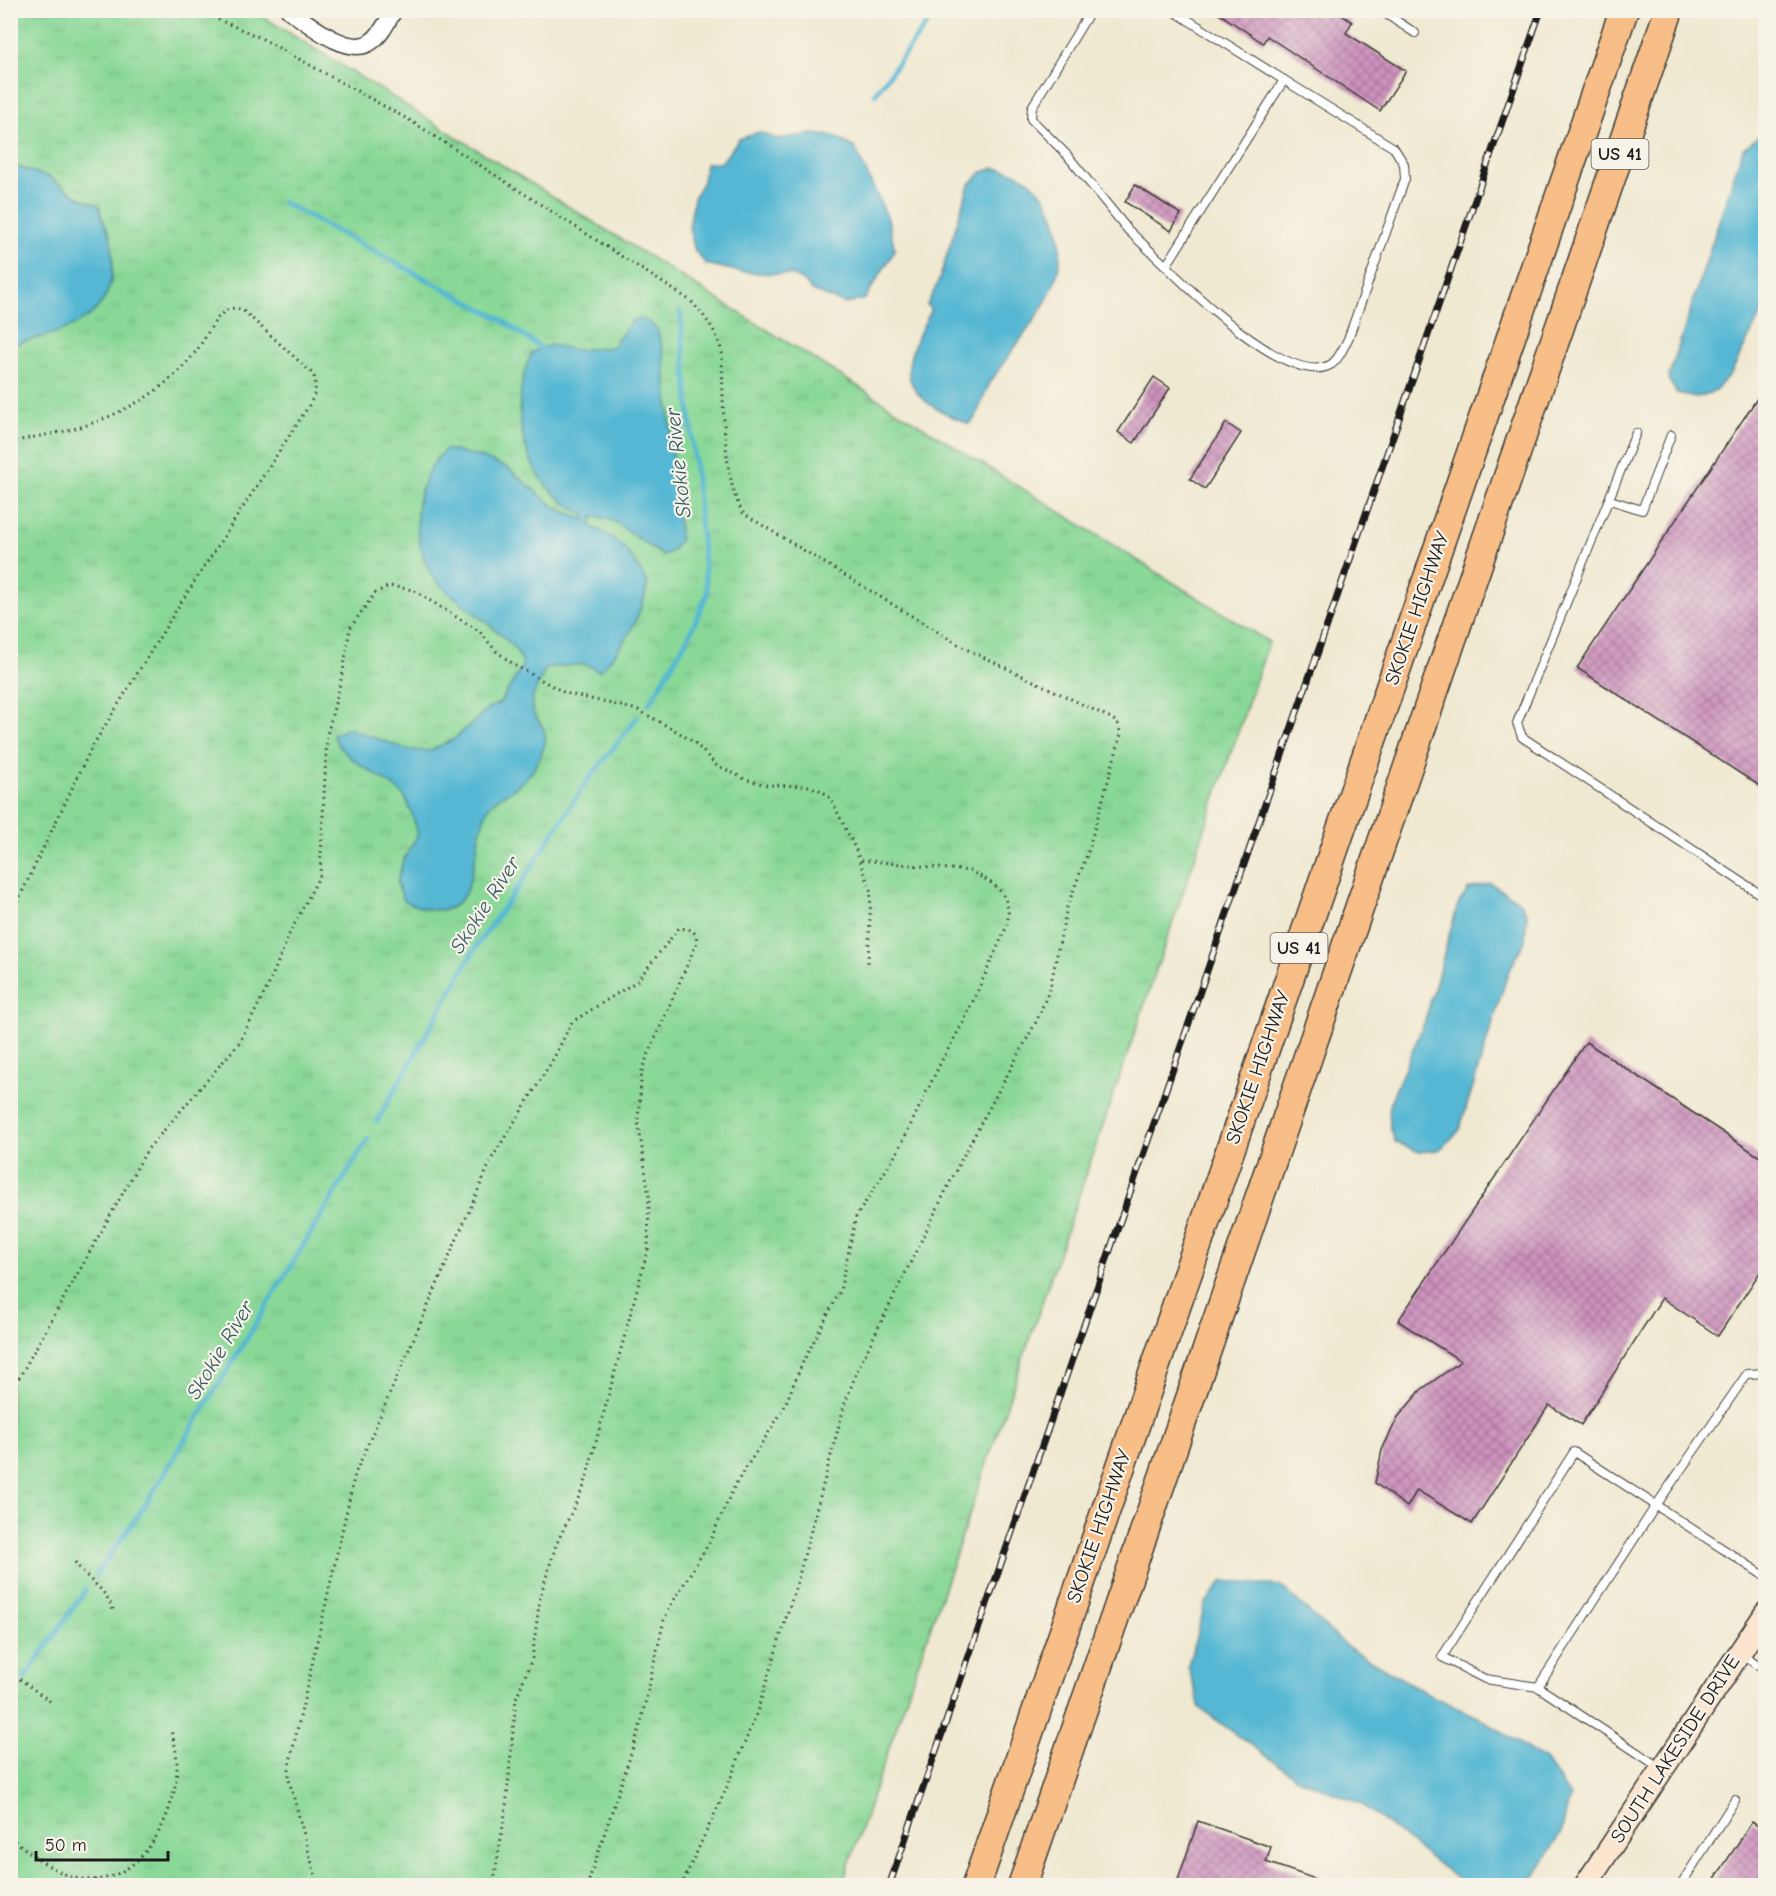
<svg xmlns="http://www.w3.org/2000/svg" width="1776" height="1896" font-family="'Comic Neue',sans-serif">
<defs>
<pattern id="grass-tufts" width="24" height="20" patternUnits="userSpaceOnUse" patternTransform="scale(1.5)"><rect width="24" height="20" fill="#89d897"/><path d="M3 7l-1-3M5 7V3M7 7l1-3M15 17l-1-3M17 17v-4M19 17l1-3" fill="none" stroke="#76b982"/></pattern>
<pattern id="building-cross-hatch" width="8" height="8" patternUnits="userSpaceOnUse" patternTransform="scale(1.5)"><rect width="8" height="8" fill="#ce93be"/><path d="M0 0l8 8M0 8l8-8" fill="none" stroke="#a6779a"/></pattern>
</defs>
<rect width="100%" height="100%" fill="#f7f3e8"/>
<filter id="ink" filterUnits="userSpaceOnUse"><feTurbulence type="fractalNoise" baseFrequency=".0167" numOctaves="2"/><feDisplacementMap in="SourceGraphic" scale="12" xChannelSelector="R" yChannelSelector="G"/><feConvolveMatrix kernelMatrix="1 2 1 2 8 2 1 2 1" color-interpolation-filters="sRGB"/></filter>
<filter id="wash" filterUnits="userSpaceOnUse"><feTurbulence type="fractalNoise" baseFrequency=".008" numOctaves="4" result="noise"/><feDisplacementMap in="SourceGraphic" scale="24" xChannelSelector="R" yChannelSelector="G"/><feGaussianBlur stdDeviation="1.35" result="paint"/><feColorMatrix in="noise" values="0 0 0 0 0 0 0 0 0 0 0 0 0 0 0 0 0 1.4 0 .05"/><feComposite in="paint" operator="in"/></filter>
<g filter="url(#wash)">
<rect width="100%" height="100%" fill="#f0e9d1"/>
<path fill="url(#grass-tufts)" stroke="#527a5a" stroke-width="1.5" d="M11 11H254L1269 642 842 1885 11 1886Z"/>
<g fill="#54b7d3" stroke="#386a78" stroke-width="1.5">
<path d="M1765 131V306L1730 375 1713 392 1697 397 1677 393 1668 379 1733 178 1743 149Z"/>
<path d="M759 132 777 139 813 134 834 136 855 148 888 219 895 250 865 299 846 304 812 291 805 282 792 275 741 272 706 264 695 251 689 228 694 198 703 181 706 163H721L739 139Z"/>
<path d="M11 165 49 177 78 197 100 206C98 216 110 229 111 240 123 319 73 329 11 345Z"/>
<path d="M993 168C1017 170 1036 181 1048 203 1087 278 1026 324 990 383 982 396 980 414 970 424 960 421 951 416 941 411 889 384 911 351 931 310L927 305 938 283 969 185 981 173Z"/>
<path d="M644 319 657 329 664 354 680 539 673 550 663 556 614 521 594 516 590 526C623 540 630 553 648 584 640 619 625 645 600 671L584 664 546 668C542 678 534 690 532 701 529 718 549 725 545 742 541 761 529 779 512 790 505 795 495 798 490 805 464 850 488 939 404 901L397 883 403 861 418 834C414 823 411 804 403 795 382 772 345 765 333 735L348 728 409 750 429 751 454 739 489 708 500 703 523 665C520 652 509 642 499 633 479 615 457 601 438 583 424 570 417 537 417 519 417 493 427 467 446 449L480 457 508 468 553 506 585 520V514C523 488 505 410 532 352L550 345 577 350 612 347 633 320Z"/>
<path d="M1490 883 1520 902 1527 914 1525 941 1508 973 1459 1131 1439 1150 1419 1152 1395 1142 1390 1126 1389 1105 1425 1021 1458 904 1469 889Z"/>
<path d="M1223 1581 1281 1586 1346 1646 1428 1694 1480 1718 1545 1760 1570 1796 1561 1834 1530 1883 1526 1886 1465 1885 1361 1804 1297 1778 1200 1708 1188 1666 1205 1604Z"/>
</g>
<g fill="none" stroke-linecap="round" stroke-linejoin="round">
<g stroke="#54b7d3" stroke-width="5">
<path d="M875 94 937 10"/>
<path d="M282 202 499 318 541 348"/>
<path d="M649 704 689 636 707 594 680 311"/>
<path d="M377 1121 477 945 520 884 588 780 637 718"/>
<path d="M96 1575 144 1507 368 1139"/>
<path d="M25 1678 86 1589"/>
</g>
</g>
<g id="blocks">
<g fill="url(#building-cross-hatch)">
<path d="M1214 10H1334L1352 22 1346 33 1406 71 1380 111 1267 36 1263 43Z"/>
<path d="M1135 185 1181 214 1171 231 1125 202Z"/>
<path d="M1154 377 1170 388 1134 443 1118 432Z"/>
<path d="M1766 385V790L1577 668Z"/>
<path d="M1226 423 1241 433 1205 489 1190 479Z"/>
<path d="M1586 1042 1766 1161V1263L1718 1336 1662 1298 1581 1425 1549 1405 1472 1524 1417 1490 1407 1507 1375 1483 1382 1450 1398 1417 1421 1390 1461 1361 1398 1321Z"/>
<path d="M1198 1821 1271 1847 1266 1862 1327 1883V1886H1176Z"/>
<path d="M1752 1822 1766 1831V1886H1710Z"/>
</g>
</g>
</g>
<g filter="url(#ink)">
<use href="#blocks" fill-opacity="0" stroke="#3c3b37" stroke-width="1.5"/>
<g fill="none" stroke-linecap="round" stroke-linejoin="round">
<defs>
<g id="lane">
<path d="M1091 10 1032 107 1031 119 1067 155 1128 230 1166 266 1284 80 1172 10"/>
<path d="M1380 10 1415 33"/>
<path d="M1166 266C1193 293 1290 387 1330 365 1338 361 1344 347 1348 339L1405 179 1404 164 1394 148 1284 80"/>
<path d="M1636 433 1517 723 1522 737 1766 898"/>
<path d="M1610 500 1642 510 1671 435"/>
<path d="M1740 1653 1766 1670"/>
<path d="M1538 1687 1655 1507 1747 1374 1766 1373"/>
<path d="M1662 1769 1538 1687 1485 1679 1442 1657 1574 1452 1766 1577"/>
<path d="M1680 1886 1735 1800"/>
</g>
<path id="street" d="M289 10C308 23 350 59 372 41 382 34 388 20 394 10"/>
<path id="secondary" d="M1585 1886 1766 1613"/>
<g id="highway">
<path d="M976 1886 1624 10"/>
<path d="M1022 1886 1669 10"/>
</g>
</defs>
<use href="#lane" stroke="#3c3b37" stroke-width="10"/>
<use href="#street" stroke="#3c3b37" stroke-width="19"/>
<use href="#secondary" stroke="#3c3b37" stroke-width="25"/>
<use href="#highway" stroke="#3c3b37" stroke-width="31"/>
<g stroke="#3c3b37" stroke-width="3" stroke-dasharray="1.5 4.5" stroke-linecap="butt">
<path d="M196 10 261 38 411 121 691 301C706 318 717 331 722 353 723 392 722 485 744 514L966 649 1111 718 1118 723 1121 735 1087 855 1067 907 1050 988 1036 1022 960 1162 857 1371 845 1403 798 1579 757 1712 727 1787 681 1886"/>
<path d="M10 443C30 437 50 435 69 430 103 422 145 402 171 378 182 368 193 357 201 344 211 329 224 296 246 313L313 374C318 386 315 395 308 407L180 604 92 747 10 917"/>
<path d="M10 1394 147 1150 239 1043 269 984 289 935 320 875 327 735 343 672 350 628 375 593 389 586 413 590 479 631 496 651 516 666 565 693 638 710 678 732 695 743 716 765 747 780 767 785 808 786 822 791 831 799 856 850 871 892 868 963"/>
<path d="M75 1562C89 1584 104 1584 114 1612"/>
<path d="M10 1672 51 1702"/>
<path d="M10 1837C32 1854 54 1874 81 1879 139 1888 176 1817 177 1767 177 1754 175 1743 171 1731"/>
<path d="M10 1876 15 1886"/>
<path d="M95 1880 110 1886"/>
<path d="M318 1886 289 1780V1766L355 1474 492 1158 551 1063 572 1022 637 981 679 928 692 930 696 935 697 942 642 1069 638 1121 649 1196 648 1249 584 1486 556 1545 540 1597 532 1659 516 1698 506 1808 493 1886"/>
<path d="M587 1886 639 1730 664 1620 671 1605 709 1543 735 1485 783 1410 802 1364 840 1291 856 1217 898 1151 942 1060 964 1021 1007 926C1013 894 996 884 970 871L861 860"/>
</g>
<use href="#lane" stroke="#fff" stroke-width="8"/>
<use href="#street" stroke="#fff" stroke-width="16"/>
<use href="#secondary" stroke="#fce5cf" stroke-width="22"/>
<use href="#highway" stroke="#f7be87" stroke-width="28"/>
<defs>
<path id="rail" d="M889 1886 1541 10"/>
</defs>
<use href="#rail" stroke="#1c1c1c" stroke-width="7"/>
<use href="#rail" stroke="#f7f3e8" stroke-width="4.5" stroke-dasharray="14" stroke-linecap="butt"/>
</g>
</g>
<g text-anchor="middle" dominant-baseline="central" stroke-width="4.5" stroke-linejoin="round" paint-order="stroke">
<g fill="#f7f3e8" stroke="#5e5c59" stroke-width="1.5">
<rect x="1591.5" y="139" width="57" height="30" rx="4.5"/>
<rect x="1270.5" y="933" width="57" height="30" rx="4.5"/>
</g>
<g font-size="18" font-weight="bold" fill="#1c1c1c">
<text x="1620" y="154">US 41</text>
<text x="1299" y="948">US 41</text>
</g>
<g font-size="20" fill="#1c1c1c" stroke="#f7f3e8">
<text transform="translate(1417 608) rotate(-71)">SKOKIE HIGHWAY</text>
<text transform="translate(1258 1067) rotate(-71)">SKOKIE HIGHWAY</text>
<text transform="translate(1099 1526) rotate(-71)">SKOKIE HIGHWAY</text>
<text transform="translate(1675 1749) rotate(-57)">SOUTH LAKESIDE DRIVE</text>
</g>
<g font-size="21" font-style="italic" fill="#325a65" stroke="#f7f3e8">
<text transform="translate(678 463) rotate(-96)">Skokie River</text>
<text transform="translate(485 905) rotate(-57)">Skokie River</text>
<text transform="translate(220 1350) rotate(-59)">Skokie River</text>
</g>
</g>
<rect width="1776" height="1896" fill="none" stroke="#f7f3e8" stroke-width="36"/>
<path d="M36 1851v9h132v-9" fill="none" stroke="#1c1c1c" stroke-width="3"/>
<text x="45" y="1851" font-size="18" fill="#1c1c1c" stroke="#f7f3e8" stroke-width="4.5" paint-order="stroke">50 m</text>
</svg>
